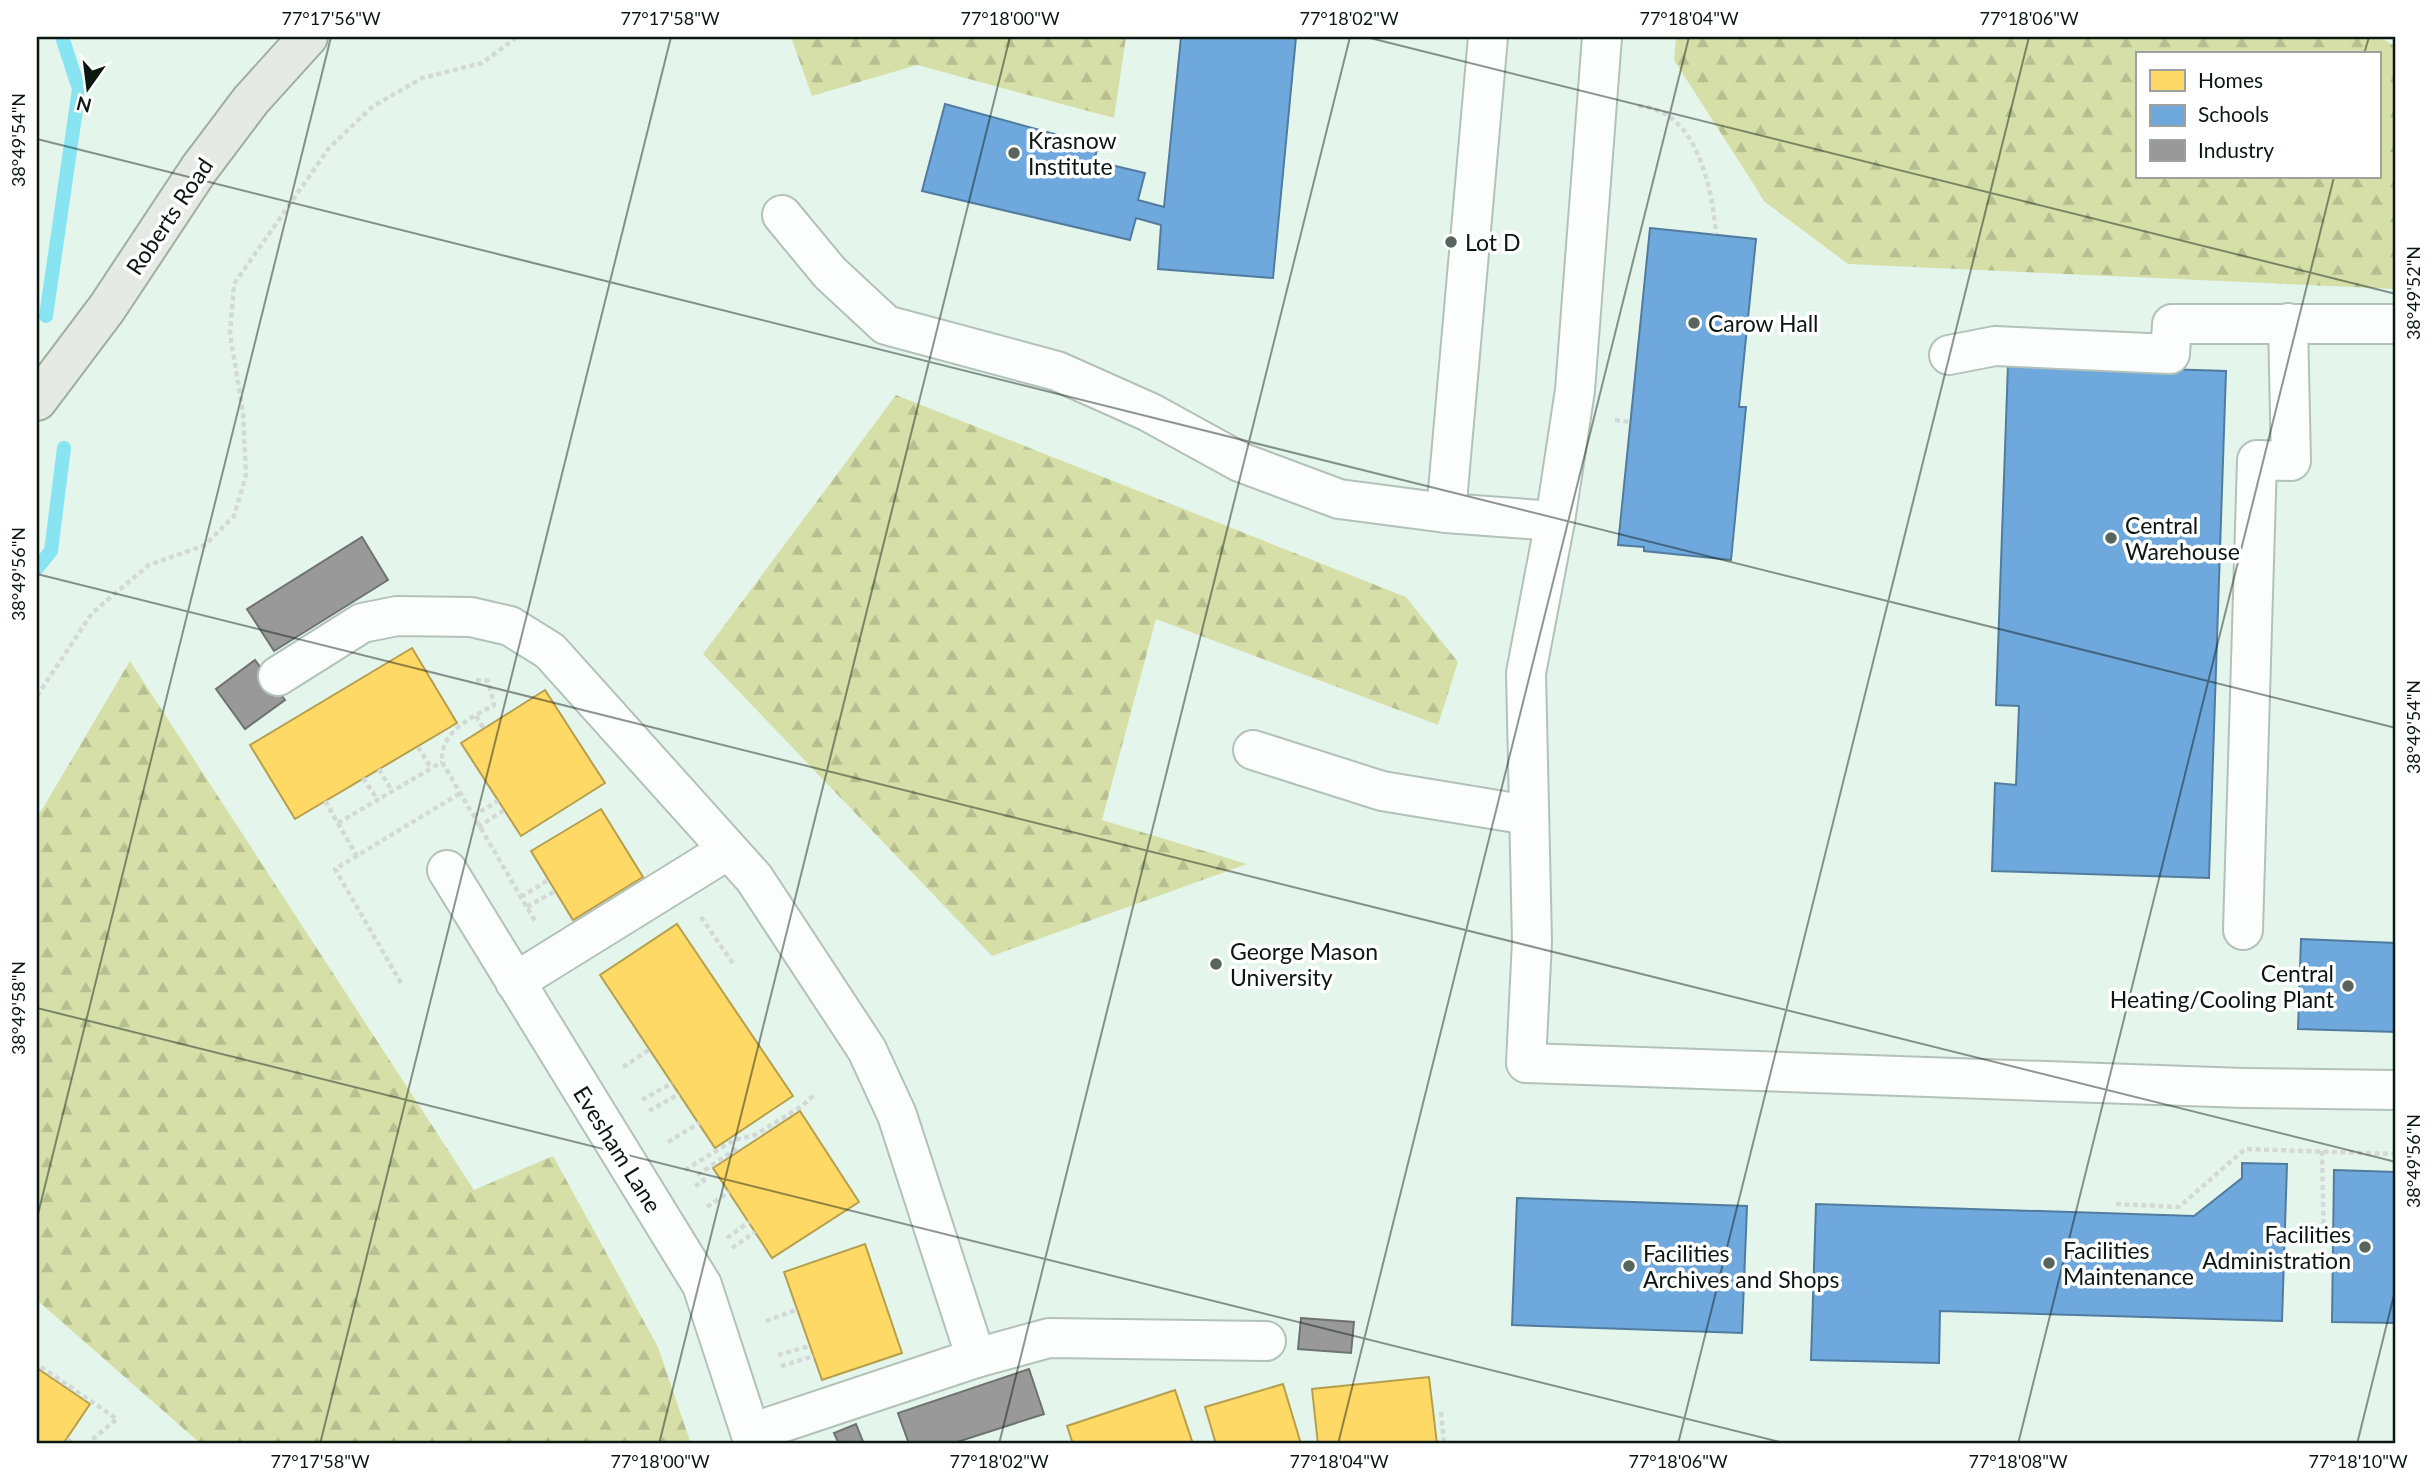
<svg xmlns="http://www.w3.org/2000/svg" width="2433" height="1481" font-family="Lato,sans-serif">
<defs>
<pattern id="forest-firs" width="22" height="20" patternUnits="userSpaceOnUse" patternTransform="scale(1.75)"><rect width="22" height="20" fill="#d7dfa8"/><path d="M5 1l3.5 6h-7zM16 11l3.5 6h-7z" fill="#b7bf90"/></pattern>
</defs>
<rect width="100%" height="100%" fill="#e4f6ec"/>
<g fill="url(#forest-firs)" fill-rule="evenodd">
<path d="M791 37H1126L1114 118 917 65 812 96Z"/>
<path d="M1676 37H2380L2396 47V289L1848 264 1765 202 1674 60ZM2137 54H2379V177H2137Z"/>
<path d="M896 395 1406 597 1458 662 1438 725 1156 619 1102 820 1247 864 992 956 703 654Z"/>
<path d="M130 661 474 1190 553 1156 658 1347 691 1444H201L37 1300V818Z"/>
</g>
<g fill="#ffd966" stroke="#b69f4c" stroke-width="2">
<path d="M412 648 457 723 295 819 250 745Z"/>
<path d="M545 690 605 783 521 836 461 743Z"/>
<path d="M601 809 643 877 573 920 531 851Z"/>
<path d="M677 924 793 1096 715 1148 600 975Z"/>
<path d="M800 1111 859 1202 772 1258 713 1168Z"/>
<path d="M865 1244 902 1353 822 1380 784 1272Z"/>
<path d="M37 1368 90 1404 63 1444H37Z"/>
<path d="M1429 1377 1437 1444H1318L1312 1389Z"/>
<path d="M1283 1384 1301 1444H1216L1205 1407Z"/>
<path d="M1175 1390 1193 1444H1073L1067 1426Z"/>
</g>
<g fill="#6fa8dc" stroke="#517c9f" stroke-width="2">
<path d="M1181 37H1296L1273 278 1158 269 1161 225 1136 218 1130 240 922 191 945 104 1098 146 1094 161 1145 173 1138 200 1164 207Z"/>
<path d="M1650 228 1756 239 1739 407H1746L1731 560 1644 551V547L1618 545Z"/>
<path d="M2008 364 2226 371 2209 878 1992 871 1995 783 2016 785 2019 706 1996 705Z"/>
<path d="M2301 939 2396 943V1032L2298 1029Z"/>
<path d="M2242 1163 2287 1164 2282 1321 1940 1311 1939 1363 1811 1360 1816 1204 2194 1216 2242 1178Z"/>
<path d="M2334 1170 2396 1172V1323L2332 1322Z"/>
<path d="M1517 1198 1747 1206 1742 1333 1512 1325Z"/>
</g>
<g fill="#999" stroke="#6e7270" stroke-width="2">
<path d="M362 537 388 580 274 651 247 609Z"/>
<path d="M255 660 285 700 245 729 216 689Z"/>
<path d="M1301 1318 1354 1322 1351 1353 1298 1349Z"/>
<path d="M1029 1369 1044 1414 951 1444H909L898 1413Z"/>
<path d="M856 1424 864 1444H839L834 1433Z"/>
</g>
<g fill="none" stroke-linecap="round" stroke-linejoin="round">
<g stroke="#89e4f2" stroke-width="14">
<path d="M46 316 79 89 62 37"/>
<path d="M37 568 51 551 64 448"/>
</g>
<defs>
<g id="minor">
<path d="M1602 37 1575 390 1555 521 1526 673 1532 941 1526 1063 2244 1088 2396 1090"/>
<path d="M782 215 830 273 886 325 1057 371 1149 412 1240 462 1339 499 1446 513 1555 521"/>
<path d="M1949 355 1995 346 2170 354 2172 324H2396"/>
<path d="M1446 513 1488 37"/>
<path d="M278 676 362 623 397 616 471 617 510 626 550 651 754 878 867 1050 897 1115 976 1358"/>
<path d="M1253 750 1382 791 1528 815"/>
<path d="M447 870 702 1285 754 1444"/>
<path d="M2243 930 2257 460 2291 461 2288 323"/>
<path d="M515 982 728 850"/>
<path d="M751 1433 976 1358 1049 1338 1266 1341"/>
</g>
<path id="major" d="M37 401 107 308 199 169 251 100 308 37"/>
</defs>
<use href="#minor" stroke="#b2c1b9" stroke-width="42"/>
<use href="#major" stroke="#9faea0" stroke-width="42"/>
<g stroke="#d3d9d6" stroke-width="4.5" stroke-dasharray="5 3.5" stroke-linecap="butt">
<path d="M1638 106C1697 109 1712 188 1716 234"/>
<path d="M1615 420 1630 422"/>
<path d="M476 680 488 681 494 705C471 718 440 731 442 762L535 921"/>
<path d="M37 696 92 613 149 565 205 545 234 516 246 475 243 412 230 334 234 284 329 148 372 107 422 78 482 63 517 37"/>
<path d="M476 716 484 729"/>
<path d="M418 747 431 768"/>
<path d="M379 769 392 791"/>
<path d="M363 778 378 800"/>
<path d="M325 801 357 856"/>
<path d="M473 816 498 801"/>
<path d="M338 823 442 762"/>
<path d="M478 827 504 810"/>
<path d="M521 897 548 880"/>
<path d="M527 907 555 891"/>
<path d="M701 917 734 965"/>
<path d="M401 983 335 869 459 794"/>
<path d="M623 1067 650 1049"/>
<path d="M642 1100 672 1083"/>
<path d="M649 1111 679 1094"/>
<path d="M668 1142 699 1123"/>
<path d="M2322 1151 2324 1246"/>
<path d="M685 1170 734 1140 755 1135 802 1106 814 1095"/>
<path d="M695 1186 704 1181 699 1174 738 1148"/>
<path d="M2116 1204 2179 1207 2245 1149 2396 1154"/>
<path d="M707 1207 729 1192"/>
<path d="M727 1238 749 1222"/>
<path d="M732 1248 755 1232"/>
<path d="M766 1321 798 1309"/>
<path d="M778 1355 810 1346"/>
<path d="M781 1366 814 1356"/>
<path d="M41 1367 117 1419 87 1444"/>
<path d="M1441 1412 1444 1444"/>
<path d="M67 1439 74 1444"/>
</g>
<use href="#minor" stroke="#fbfefc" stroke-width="38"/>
<use href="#major" stroke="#e5ebe4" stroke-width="38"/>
</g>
<path fill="none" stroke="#0b1711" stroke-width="2" stroke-opacity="0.45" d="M1366 37 2396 294M2364 54 2369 37M37 139 2396 728M37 574 2396 1162M37 1008 1788 1444M37 1218 331 37M37 1442 47 1444M320 1444 671 37M659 1444 1010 37M999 1444 1350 37M1338 1444 1689 37M1678 1444 2029 37M2018 1444 2334 177M2357 1444 2396 1287"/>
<g fill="#57655e" stroke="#fff" stroke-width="2.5">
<circle cx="1014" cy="153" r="7"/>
<circle cx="1451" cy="242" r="7"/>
<circle cx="1694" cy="323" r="7"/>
<circle cx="2111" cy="538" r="7"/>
<circle cx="1216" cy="964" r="7"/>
<circle cx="2348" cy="986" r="7"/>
<circle cx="2365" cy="1247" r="7"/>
<circle cx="2049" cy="1263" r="7"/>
<circle cx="1629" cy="1266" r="7"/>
</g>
<g text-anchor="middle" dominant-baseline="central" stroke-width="7" stroke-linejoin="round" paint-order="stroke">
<g font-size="23" fill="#0b1711" stroke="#fff" text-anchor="start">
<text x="1028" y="140">Krasnow<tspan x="1028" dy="26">Institute</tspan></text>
<text x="1465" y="242">Lot D</text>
<text x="1708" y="323">Carow Hall</text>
<text x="2125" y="525">Central<tspan x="2125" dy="26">Warehouse</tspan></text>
<text x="1230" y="951">George Mason<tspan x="1230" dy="26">University</tspan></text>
<text x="2334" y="973" text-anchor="end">Central<tspan x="2334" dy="26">Heating/Cooling Plant</tspan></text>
<text x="2351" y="1234" text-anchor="end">Facilities<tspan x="2351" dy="26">Administration</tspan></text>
<text x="2063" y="1250">Facilities<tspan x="2063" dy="26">Maintenance</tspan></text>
<text x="1643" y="1253">Facilities<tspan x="1643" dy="26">Archives and Shops</tspan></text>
</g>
<g font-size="23" fill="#0b1711" stroke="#fff">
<text transform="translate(169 216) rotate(-56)">Roberts Road</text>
<text transform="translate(618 1149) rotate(58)">Evesham Lane</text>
</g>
</g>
<rect width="2433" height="1481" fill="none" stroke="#ffffff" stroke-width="77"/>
<rect x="2136" y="52" width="245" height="126" fill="#ffffff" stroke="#9da2a0" stroke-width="2"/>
<rect x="2150" y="70" width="35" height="21" fill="#ffd966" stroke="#9da2a0" stroke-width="2"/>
<text x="2198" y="88" font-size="21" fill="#0b1711">Homes</text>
<rect x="2150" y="105" width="35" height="21" fill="#6fa8dc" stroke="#9da2a0" stroke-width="2"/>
<text x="2198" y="122" font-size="21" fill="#0b1711">Schools</text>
<rect x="2150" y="140" width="35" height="21" fill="#999999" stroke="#9da2a0" stroke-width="2"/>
<text x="2198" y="158" font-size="21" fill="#0b1711">Industry</text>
<g transform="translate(88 88) rotate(194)" stroke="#ffffff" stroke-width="5" paint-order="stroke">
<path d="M0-5L12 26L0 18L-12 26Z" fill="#0b1711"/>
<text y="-10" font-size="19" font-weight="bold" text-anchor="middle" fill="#0b1711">N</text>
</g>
<rect x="38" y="38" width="2356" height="1404" fill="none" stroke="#0b1711" stroke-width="2.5"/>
<g font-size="18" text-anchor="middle" fill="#0b1711">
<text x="331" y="25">77°17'56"W</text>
<text x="670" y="25">77°17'58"W</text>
<text x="1010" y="25">77°18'00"W</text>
<text x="1349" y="25">77°18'02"W</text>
<text x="1689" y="25">77°18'04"W</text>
<text x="2029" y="25">77°18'06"W</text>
<text transform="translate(19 140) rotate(-90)" y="6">38°49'54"N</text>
<text transform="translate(2414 293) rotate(-90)" y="6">38°49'52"N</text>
<text transform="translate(19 574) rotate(-90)" y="6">38°49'56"N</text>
<text transform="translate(2414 727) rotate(-90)" y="6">38°49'54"N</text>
<text transform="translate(19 1008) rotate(-90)" y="6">38°49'58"N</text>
<text transform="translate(2414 1161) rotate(-90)" y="6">38°49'56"N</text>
<text x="320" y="1468">77°17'58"W</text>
<text x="660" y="1468">77°18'00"W</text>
<text x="999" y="1468">77°18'02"W</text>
<text x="1339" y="1468">77°18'04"W</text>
<text x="1678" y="1468">77°18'06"W</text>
<text x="2018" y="1468">77°18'08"W</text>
<text x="2358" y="1468">77°18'10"W</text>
</g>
</svg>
